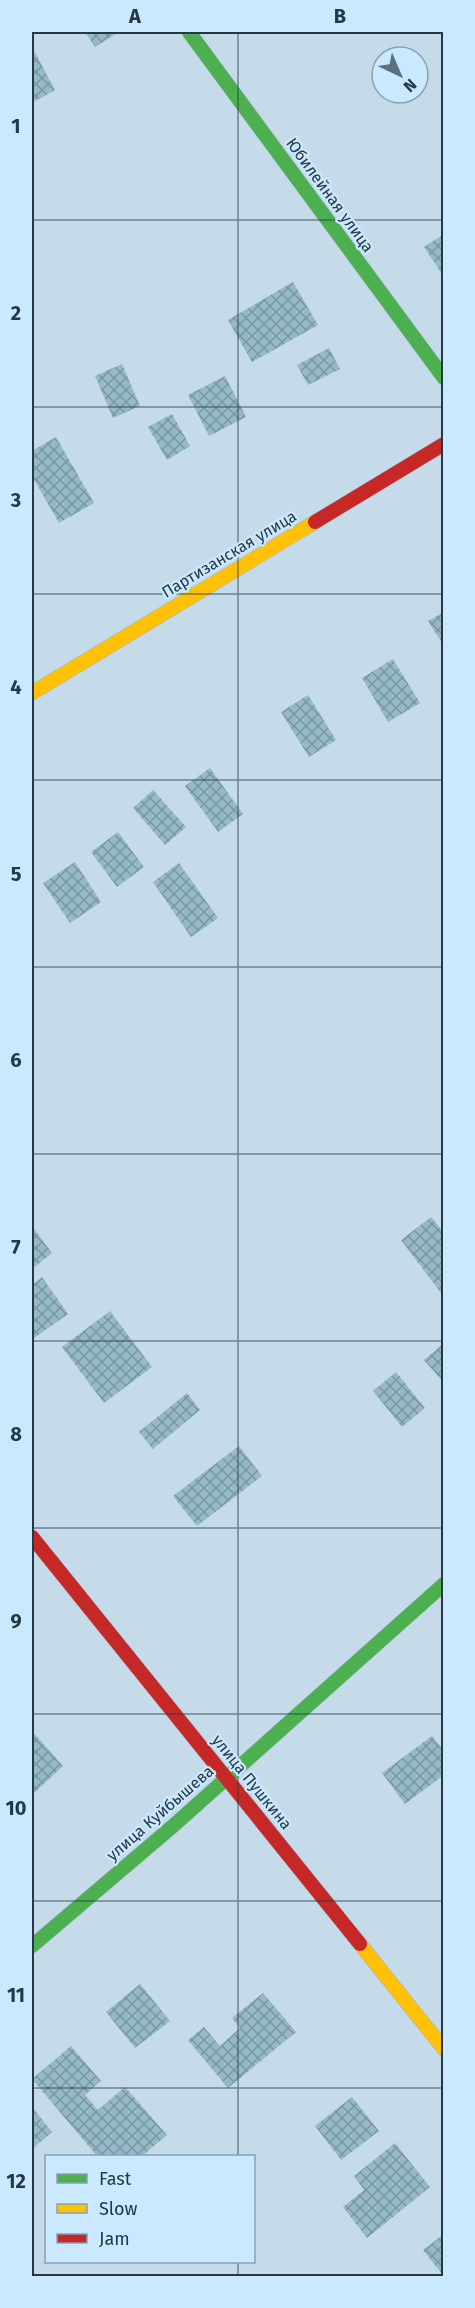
<svg xmlns="http://www.w3.org/2000/svg" width="475" height="2308" font-family="'Fira Sans',sans-serif">
<defs>
<pattern id="building-cross-hatch" width="8" height="8" patternUnits="userSpaceOnUse" patternTransform="scale(1.5)"><rect width="8" height="8" fill="#95b9c6"/><path d="M0 0l8 8M0 8l8-8" fill="none" stroke="#7997a3"/></pattern>
</defs>
<rect width="100%" height="100%" fill="#c5dbea"/>
<g fill="url(#building-cross-hatch)">
<path d="M85 32H119L95 47Z"/>
<path d="M32 47 55 90 32 103Z"/>
<path d="M444 234V277L424 247Z"/>
<path d="M293 282 318 325 252 362 228 320Z"/>
<path d="M329 348 340 369 308 385 297 365Z"/>
<path d="M122 364 140 406 113 418 95 376Z"/>
<path d="M225 376 246 417 209 436 188 395Z"/>
<path d="M172 414 190 446 167 460 148 427Z"/>
<path d="M56 437 94 503 59 523 32 476V451Z"/>
<path d="M444 612V646L428 621Z"/>
<path d="M393 659 420 703 388 722 362 678Z"/>
<path d="M308 695 336 740 309 757 281 712Z"/>
<path d="M210 768 243 814 218 832 185 786Z"/>
<path d="M153 790 186 827 165 845 133 808Z"/>
<path d="M118 832 144 867 117 887 91 852Z"/>
<path d="M75 862 101 902 70 923 43 883Z"/>
<path d="M179 863 218 918 191 937 153 882Z"/>
<path d="M431 1217 444 1233V1297L401 1240Z"/>
<path d="M32 1226 52 1253 32 1269Z"/>
<path d="M42 1277 68 1314 33 1339 32 1285Z"/>
<path d="M110 1311 152 1367 104 1403 62 1347Z"/>
<path d="M444 1343V1383L424 1360Z"/>
<path d="M396 1372 425 1408 402 1427 373 1391Z"/>
<path d="M187 1393 200 1410 153 1449 139 1432Z"/>
<path d="M239 1446 262 1476 197 1526 173 1496Z"/>
<path d="M32 1731 63 1766 32 1795Z"/>
<path d="M432 1736 444 1751V1775L405 1804 382 1773Z"/>
<path d="M140 1984 170 2021 135 2048 106 2012Z"/>
<path d="M263 1993 296 2032 228 2088 188 2040 204 2027 220 2046 240 2028 232 2018Z"/>
<path d="M71 2046 101 2081 85 2095 98 2110 125 2087 167 2135 142 2156H97L32 2079Z"/>
<path d="M352 2097 379 2131 341 2160 315 2126Z"/>
<path d="M32 2107 52 2132 32 2149Z"/>
<path d="M395 2143 430 2187 367 2238 343 2207 364 2190 354 2176Z"/>
<path d="M444 2234V2273L442 2274 423 2250Z"/>
</g>
<g fill="none" stroke-linecap="round" stroke-linejoin="round">
<defs>
<g id="fast">
<path d="M189 32 444 378"/>
<path d="M32 1946 173 1826 444 1584"/>
</g>
<g id="slow">
<path d="M32 693 315 522"/>
<path d="M360 1944 444 2049"/>
</g>
<g id="jam">
<path d="M315 522 444 444"/>
<path d="M32 1537 360 1944"/>
</g>
</defs>
<use href="#fast" stroke="#a5b8c5" stroke-width="15"/>
<use href="#slow" stroke="#a5b8c5" stroke-width="15"/>
<use href="#jam" stroke="#a5b8c5" stroke-width="15"/>
<use href="#fast" stroke="#4caf50" stroke-width="14"/>
<use href="#slow" stroke="#ffc107" stroke-width="14"/>
<use href="#jam" stroke="#c62828" stroke-width="14"/>
</g>
<path fill="none" stroke="#243846" stroke-width="1.5" stroke-opacity="0.55" d="M238 32V2156M32 220H444M32 407H444M32 594H444M32 780H444M32 967H444M32 1154H444M32 1341H444M32 1528H444M32 1714H444M32 1901H444M32 2088H444M238 2262V2276"/>
<g text-anchor="middle" dominant-baseline="central" stroke-width="4.5" stroke-linejoin="round" paint-order="stroke">
<g font-size="16" fill="#243846" stroke="#cbe9fe">
<text transform="translate(330 195) rotate(54)">Юбилейная улица</text>
<text transform="translate(229 554) rotate(-31)">Партизанская улица</text>
<text transform="translate(252 1782) rotate(51)">улица Пушкина</text>
<text transform="translate(160 1813) rotate(-41)">улица Куйбышева</text>
</g>
</g>
<rect width="475" height="2308" fill="none" stroke="#cbe9fe" stroke-width="66"/>
<rect x="45" y="2155" width="210" height="108" fill="#cbe9fe" stroke="#88a2b4" stroke-width="1.5"/>
<rect x="57" y="2174" width="30" height="9" fill="#4caf50" stroke="#88a2b4" stroke-width="1.5"/>
<text x="99" y="2185" font-size="18" fill="#243846">Fast</text>
<rect x="57" y="2204" width="30" height="9" fill="#ffc107" stroke="#88a2b4" stroke-width="1.5"/>
<text x="99" y="2215" font-size="18" fill="#243846">Slow</text>
<rect x="57" y="2234" width="30" height="9" fill="#c62828" stroke="#88a2b4" stroke-width="1.5"/>
<text x="99" y="2245" font-size="18" fill="#243846">Jam</text>
<g transform="translate(400 75) rotate(136)"><circle r="28" fill="#cbe9fe" stroke="#88a2b4" stroke-width="1.5"/>
<path d="M0-4.5L10 22L0 15L-10 22Z" fill="#5c717f"/>
<text y="-9" font-size="16" font-weight="bold" text-anchor="middle" fill="#243846">N</text>
</g>
<rect x="33" y="33" width="409" height="2242" fill="none" stroke="#243846" stroke-width="2"/>
<g font-size="20" text-anchor="middle" font-weight="bold" fill="#243846">
<text x="135" y="23">A</text>
<text x="340" y="23">B</text>
<text x="16" y="133">1</text>
<text x="16" y="320">2</text>
<text x="16" y="507">3</text>
<text x="16" y="694">4</text>
<text x="16" y="881">5</text>
<text x="16" y="1067">6</text>
<text x="16" y="1254">7</text>
<text x="16" y="1441">8</text>
<text x="16" y="1628">9</text>
<text x="16" y="1815">10</text>
<text x="16" y="2002">11</text>
<text x="16" y="2188">12</text>
</g>
</svg>
